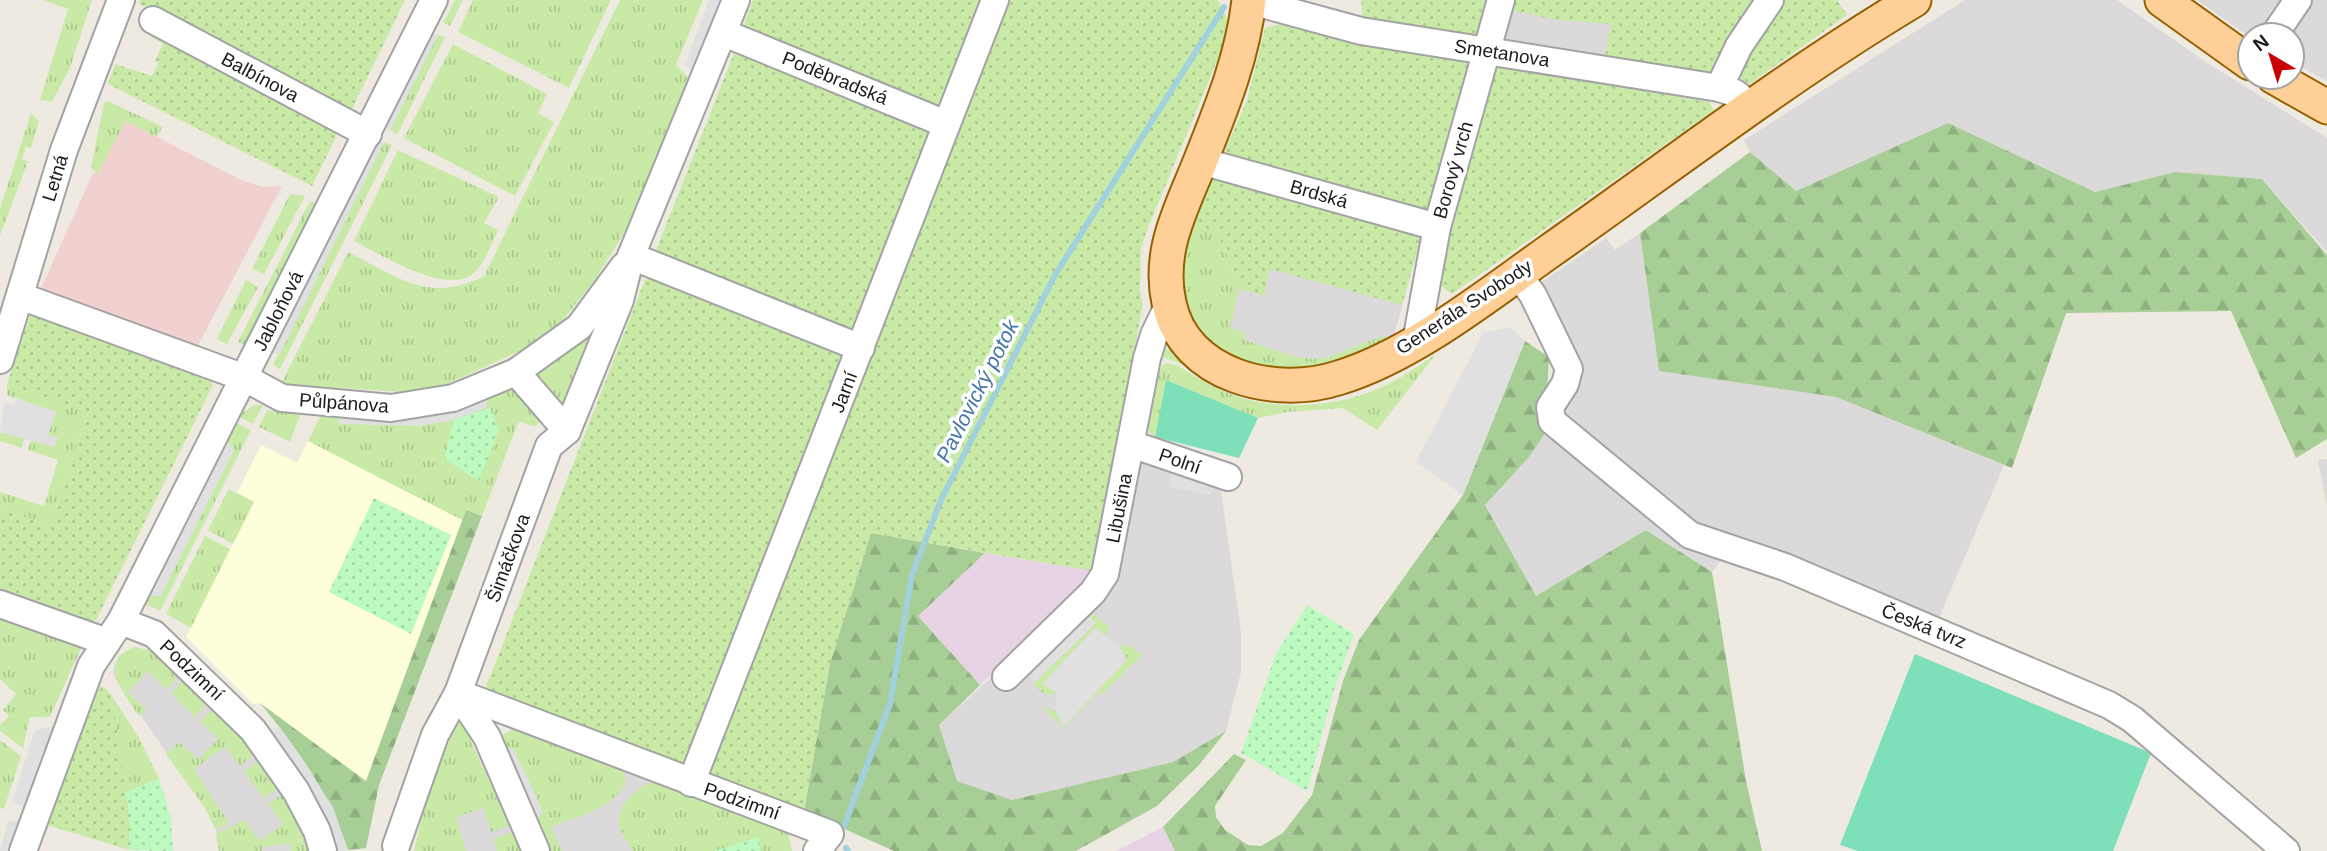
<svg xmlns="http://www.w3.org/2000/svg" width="2327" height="851" font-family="Helvetica,sans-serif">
<defs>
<pattern id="grass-tufts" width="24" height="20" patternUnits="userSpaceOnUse" patternTransform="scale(1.75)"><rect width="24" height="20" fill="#c9eaa6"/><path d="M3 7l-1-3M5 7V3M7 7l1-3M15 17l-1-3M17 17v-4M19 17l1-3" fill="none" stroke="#acc88e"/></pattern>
<pattern id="forest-firs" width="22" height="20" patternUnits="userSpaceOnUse" patternTransform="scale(1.75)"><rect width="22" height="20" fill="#a7cf95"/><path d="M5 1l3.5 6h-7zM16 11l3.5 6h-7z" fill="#8fb180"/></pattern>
<pattern id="park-dots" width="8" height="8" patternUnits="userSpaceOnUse" patternTransform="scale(1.75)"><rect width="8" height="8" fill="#bcfac0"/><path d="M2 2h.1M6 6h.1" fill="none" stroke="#a1d6a4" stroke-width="1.8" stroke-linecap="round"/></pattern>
<pattern id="garden-dots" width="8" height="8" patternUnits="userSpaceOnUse" patternTransform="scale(1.75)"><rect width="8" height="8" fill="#c9eaa6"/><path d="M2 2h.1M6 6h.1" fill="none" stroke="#acc88e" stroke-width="1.8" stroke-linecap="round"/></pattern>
</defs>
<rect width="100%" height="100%" fill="#eeeae2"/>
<g fill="#dbd9d9">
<path d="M1762 0 1714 80 1503 41 1510 10Z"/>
<path d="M1965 0H2117L2206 62 2327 138V252L2262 179 2175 172 2095 192 1948 123 1796 191 1750 152 1744 140Z"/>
<path d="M2197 0H2327V81L2292 62V35L2250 37Z"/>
<path d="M1279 194 1423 230 1395 332 1398 339 1318 373 1206 343Z"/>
<path d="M1640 233 1659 371 1836 397 2004 465 1938 620 1736 541 1712 572 1647 530 1536 596 1485 505 1529 457 1584 368 1578 366 1539 284 1606 238 1615 250Z"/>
<path d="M1141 459 1219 478 1241 632V672L1226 731 1173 762 1012 800 957 781 939 725 1084 592H1103L1119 573Z"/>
<path d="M2327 459V506L2318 460Z"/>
<path d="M134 647 153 651 164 660 236 731 279 788 311 851H219L216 830 205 808 114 677 113 669 120 655Z"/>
<path d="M471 727 466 731 522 851H414L447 733Z"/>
<path d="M622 765 657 780 619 824 632 851H544L549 825Z"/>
</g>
<path fill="#f0d1d0" d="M124 120 239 179 263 187 282 186 195 351 38 295 93 173 98 174Z"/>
<g fill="#e7d3e4">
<path d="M985 553 1093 571 1077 594 980 685 918 616Z"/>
<path d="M1163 827 1175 851H1116Z"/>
</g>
<path fill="#fffeda" d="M308 441 462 520 366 782 260 703 253 704 186 637 254 502 237 493 261 445 297 463Z"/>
<g fill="url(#grass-tufts)">
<path d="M43 0H92L70 68 52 102 40 100 68 9Z"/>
<path d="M455 0H463L450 26 443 23Z"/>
<path d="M473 0H611L569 88 458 32Z"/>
<path d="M620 0H703L676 65 691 80 624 233 595 280 558 326 529 347 447 384 403 392 281 384 348 252C398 277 428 304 484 276Z"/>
<path d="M438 35 445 37 397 135 390 130Z"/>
<path d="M453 44 547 94 538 113 554 122 515 196 404 138Z"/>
<path d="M108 101 163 127 156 137 126 121 97 175 91 167 104 103Z"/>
<path d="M31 113 39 121 31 148 26 147 22 159 28 161 0 236V209Z"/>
<path d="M384 142 392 145 280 369 273 365Z"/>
<path d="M398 150 499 197 484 223 498 230C492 242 487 258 478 269 453 301 382 255 354 241Z"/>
<path d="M1207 174 1219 178 1216 232 1224 246 1239 289 1230 328 1246 333 1244 340C1262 345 1297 360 1314 359 1344 357 1370 333 1399 336L1363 358 1280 376 1219 353 1194 327 1179 290 1186 220Z"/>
<path d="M290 194 305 196 264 274 252 269Z"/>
<path d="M310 201 321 205 250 347 238 342Z"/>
<path d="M246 280 258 287 227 344 217 339Z"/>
<path d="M610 305 565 409 536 383 535 372Z"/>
<path d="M1165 349 1176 350 1197 370 1157 355Z"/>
<path d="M1436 354 1377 430 1343 408 1288 412 1258 418 1166 380 1155 437 1149 432C1147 412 1152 378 1165 363L1176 365C1194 375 1213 388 1233 395 1281 413 1346 406 1390 383 1406 375 1421 364 1436 354Z"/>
<path d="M7 384 88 412 50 525 0 509V492L44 506 58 460 28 450 31 440 55 447 48 435 56 412 7 395Z"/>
<path d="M505 384 517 389 545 416 535 427 519 421 482 516 466 511 462 520 308 441 321 415 340 409 339 424Z"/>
<path d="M254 405H263L253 424 238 416Z"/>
<path d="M267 410 301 413 290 442 259 427Z"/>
<path d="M233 421 251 430 160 611 143 603 146 594 160 597 234 450 224 437Z"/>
<path d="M0 432 24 438 22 448 0 441Z"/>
<path d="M229 489 254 502 233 544 208 530Z"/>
<path d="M205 536 230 549 191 628 166 614Z"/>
<path d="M1091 612 1108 626 1109 636 1095 628 1042 684 1056 691 1054 694H1044L1033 684 1096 623 1090 616Z"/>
<path d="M0 617 82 646 50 717H30L23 748 0 731V725L9 716 3 710 16 694 0 679Z"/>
<path d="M1119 645 1131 646 1142 655 1102 695 1099 692 1064 728 1041 706 1055 711 1063 726 1127 660Z"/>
<path d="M134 647 153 651 181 675 166 689 148 671 128 692 146 710 139 716C125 694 96 662 134 647Z"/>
<path d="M185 679 209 702 195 717 171 693Z"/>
<path d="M112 696 139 738 159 779 124 793Z"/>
<path d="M214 707 255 754 240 766 225 747 194 769 229 823 216 830 205 808 166 754 179 742 198 759 218 739 200 721Z"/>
<path d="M461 718 471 727 466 731 510 826 491 832 483 808 456 817 466 851H414L428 788 452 723Z"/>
<path d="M517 727 622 765C640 801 576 817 551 827L562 851H544L531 824 543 812 513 748 498 747 500 736Z"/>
<path d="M0 740 21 756 4 809 0 808Z"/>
<path d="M259 759 279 788 264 798 244 772Z"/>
<path d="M657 780 787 827 792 851H632C628 843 621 833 619 825 615 806 641 783 657 780Z"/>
<path d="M283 794 311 851H291L290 843 262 847V851H219L216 834 244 820 260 841 283 824 268 804Z"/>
<path d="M513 831 522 851H497L493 839Z"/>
</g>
<g fill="url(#forest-firs)">
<path d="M1948 123 2095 192 2175 172 2262 179 2327 255V439L2296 458 2231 311 2066 313 2012 468 1836 397 1659 371 1640 233 1750 152 1796 191Z"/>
<path d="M1525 341 1549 357 1545 433 1529 457 1485 505 1536 596 1646 530 1712 572 1746 781 1762 851H1175L1163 827 1234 754 1246 760 1215 806 1216 817 1225 830 1248 845 1261 846 1283 833 1312 795 1343 681 1359 640 1463 495Z"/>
<path d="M466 510 482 516 379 785 366 848 348 850C330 794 297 748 260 703L366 781Z"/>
<path d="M871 533 985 553 918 616 980 685 939 725 957 781 1012 800 1173 762 1226 731 1199 765 1157 806 1076 851H894L804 811 830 663Z"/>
</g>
<g fill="url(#park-dots)">
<path d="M490 408 499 430 479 481 445 459 453 420Z"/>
<path d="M374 498 451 535 411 634 329 592Z"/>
<path d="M1307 605 1354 634 1334 690 1307 791 1241 753 1276 654Z"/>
<path d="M159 779 171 819 173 851 129 850 130 824 124 793Z"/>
<path d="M758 837 761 851H715Z"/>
</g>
<g fill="url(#garden-dots)">
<path d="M140 0H405L352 109 339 112 139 4Z"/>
<path d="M753 0H984L941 110 749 36 744 25Z"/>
<path d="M1004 0H1218L1229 22V32L1147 230 1141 249 1140 289 1143 304 1093 571 871 533 830 663 804 811 702 770Z"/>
<path d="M1361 0H1491L1480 39 1363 21Z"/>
<path d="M1513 0H1762L1714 80 1604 60 1611 24 1552 19 1510 10Z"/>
<path d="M1776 0H1837L1847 15 1748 85 1735 72Z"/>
<path d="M1285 23 1370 45 1467 61 1469 68 1432 207 1423 211 1222 157 1247 100 1265 28Z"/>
<path d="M155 29 335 126 336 137 312 186 108 84 115 64 152 76 159 62 155 61 163 44 151 37Z"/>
<path d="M744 49 928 127 932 136 859 327 846 332 661 262 657 248 734 53Z"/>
<path d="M1495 66 1709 102 1714 110 1452 294 1433 280Z"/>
<path d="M1219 178 1422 234 1402 305 1270 269 1264 295 1239 289 1224 246 1216 233 1191 226 1210 182Z"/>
<path d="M657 275 840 346 846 358 686 764 559 717 488 697 486 687 645 280Z"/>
<path d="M31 312 209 376 213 385 96 620 87 623 0 596V509L50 525 88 413 7 384Z"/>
<path d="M96 686 104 687 112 696 130 824 129 850 47 825Z"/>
</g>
<g fill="#7de0b8">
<path d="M1166 380 1258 418 1239 458 1155 437Z"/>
<path d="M1915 654 2151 753 2113 851H1858L1840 845Z"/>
</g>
<g fill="#e0e0e0">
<path d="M709 0H726L697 75 685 65Z"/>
<path d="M425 29 438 35 390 130 377 123Z"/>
<path d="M371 138 384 142 280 354 266 352Z"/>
<path d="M1509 327 1525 341 1463 495 1416 462 1483 333Z"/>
<path d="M489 390 486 408 453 420 419 426 339 424 340 409Z"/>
<path d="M16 398 56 412 48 434 58 438 54 447 0 432 5 402 14 405Z"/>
<path d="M225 439 234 450 160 597 146 594Z"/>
<path d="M1172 465 1216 474 1212 495 1168 487Z"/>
<path d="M1085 612 1096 623 1035 682 1024 670Z"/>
<path d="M1095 628 1119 645 1127 660 1064 726 1055 711 1056 692 1042 684Z"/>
<path d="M53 727 27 807 12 802 35 730Z"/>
<path d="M280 727 333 807 348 851H331L262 730Z"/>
<path d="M498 747 513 748 543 812 531 824Z"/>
<path d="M8 820 23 823 14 851H0Z"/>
</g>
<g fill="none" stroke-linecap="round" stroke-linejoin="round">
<g stroke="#a0d1dd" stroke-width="6">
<path d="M844 826 890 704 912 575 941 500 1055 275 1224 7"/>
<path d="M846 848 848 851"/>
</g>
<defs>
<g id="minor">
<path d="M1247 0 1361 31 1719 88 1735 93 1753 107"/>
<path d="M153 20 368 134"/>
<path d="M724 33 946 124"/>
<path d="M2274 35 2298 0"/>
<path d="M1719 88 1739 46 1770 0"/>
<path d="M1201 161 1437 227"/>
<path d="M631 256 861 348"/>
<path d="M1518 274 1533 295 1569 369 1565 384 1550 407 1552 421 1690 535 1785 567 2109 705 2132 719 2286 851"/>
<path d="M20 296 245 378 282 398 391 408 453 398 516 372 579 327 624 266"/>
<path d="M1416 342 1437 227 1501 0"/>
<path d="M0 360 64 150 121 0"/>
<path d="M516 372 567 431"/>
<path d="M1131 444 1228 477"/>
<path d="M0 604 107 642 121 621 154 634 253 730 296 791 317 831 323 851"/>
<path d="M121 621 434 0"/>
<path d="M1006 677 1093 592 1105 574 1147 358 1154 335 1169 304"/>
<path d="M458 693 830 834 817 851"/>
<path d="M458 693 487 737 536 851"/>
<path d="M691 783 995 0"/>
<path d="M396 846 435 735 458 693 549 446 567 431 620 300 631 256 736 0"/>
<path d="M23 851 91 666 107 642"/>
</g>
<g id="major">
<path d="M1249 0C1243 55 1222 107 1202 157 1183 206 1157 249 1169 303 1184 377 1276 398 1338 378 1411 356 1485 297 1547 253 1668 168 1787 76 1914 0"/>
<path d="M2162 0 2250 63"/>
<path d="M2274 77 2327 107"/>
</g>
</defs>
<use href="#minor" stroke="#a3a3a3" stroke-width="30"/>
<use href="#major" stroke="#956100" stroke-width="37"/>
<use href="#minor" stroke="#fff" stroke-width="26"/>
<use href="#major" stroke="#fed097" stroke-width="33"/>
</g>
<g text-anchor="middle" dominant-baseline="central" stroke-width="7" stroke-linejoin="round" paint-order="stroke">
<g font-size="19" fill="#1c1c1c" stroke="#fff">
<text transform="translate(1502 53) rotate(9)">Smetanova</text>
<text transform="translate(260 77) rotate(28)">Balbínova</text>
<text transform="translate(835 78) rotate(22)">Poděbradská</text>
<text transform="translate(1453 170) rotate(-74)">Borový vrch</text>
<text transform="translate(55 178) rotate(-73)">Letná</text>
<text transform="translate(1319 194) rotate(16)">Brdská</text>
<text transform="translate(1464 307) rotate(-33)">Generála Svobody</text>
<text transform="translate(278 311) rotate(-63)">Jabloňová</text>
<text transform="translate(844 392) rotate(-69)">Jarní</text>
<text transform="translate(344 403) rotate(4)">Půlpánova</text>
<text transform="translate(1180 461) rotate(19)">Polní</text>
<text transform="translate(1119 508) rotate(-79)">Libušina</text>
<text transform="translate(508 558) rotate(-70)">Šimáčkova</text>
<text transform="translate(1924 626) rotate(22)">Česká tvrz</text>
<text transform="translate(192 670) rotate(43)">Podzimní</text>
<text transform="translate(742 801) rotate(19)">Podzimní</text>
</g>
<g font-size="21" font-style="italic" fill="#4477a6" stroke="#fff">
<text transform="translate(977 391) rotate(-63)">Pavlovický potok</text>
</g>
</g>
<g transform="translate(2271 56) rotate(322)"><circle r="33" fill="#ffffff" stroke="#a4a4a4" stroke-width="2"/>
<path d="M0-5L12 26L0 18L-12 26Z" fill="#c90004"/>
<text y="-10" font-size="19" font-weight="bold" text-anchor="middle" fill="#1c1c1c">N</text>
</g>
</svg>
